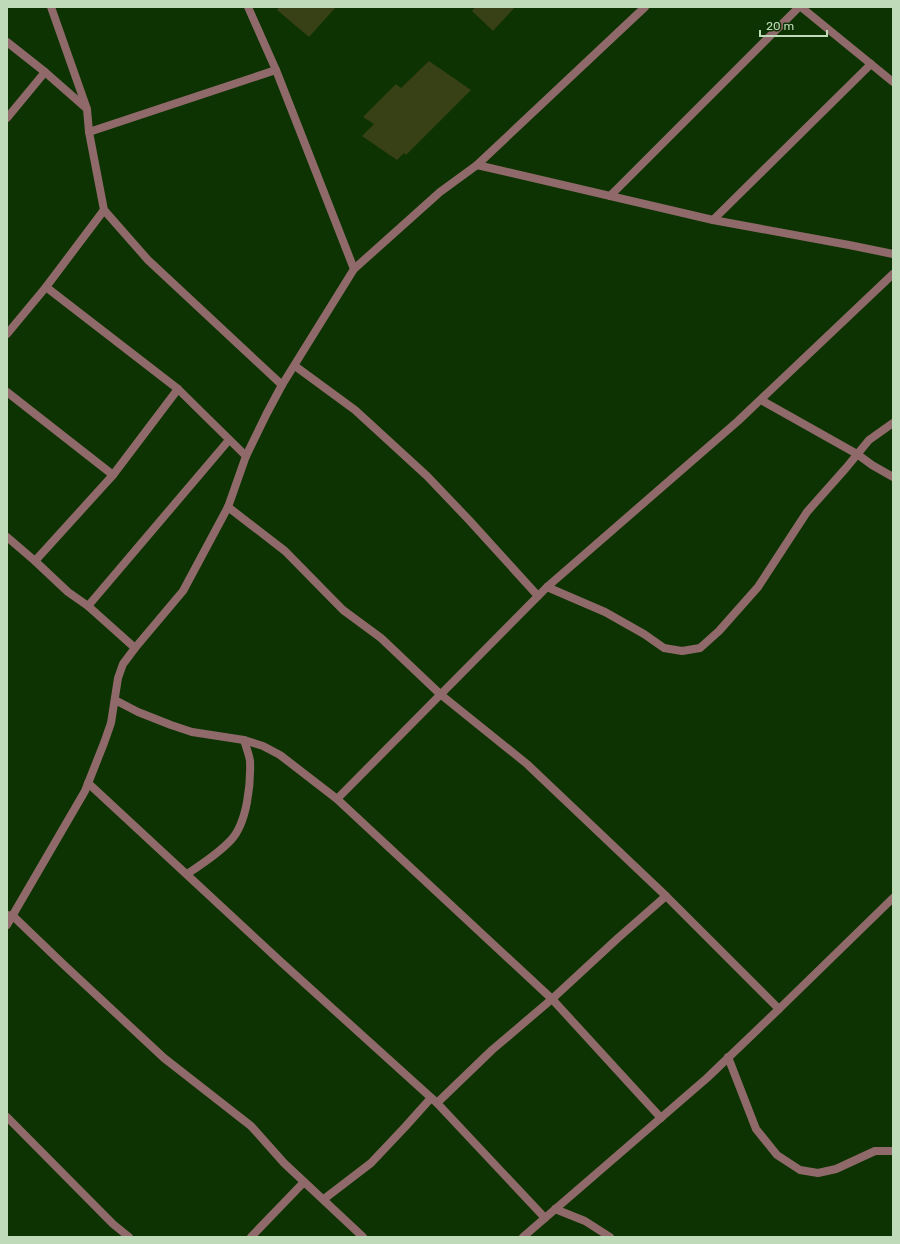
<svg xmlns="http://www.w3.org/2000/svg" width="900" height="1244" font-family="Rubik,sans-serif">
<rect width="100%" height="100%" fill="#0d3302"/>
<g fill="#384015">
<path d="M279 7H336L309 37 277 10Z"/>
<path d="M475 7H515L493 31 472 11Z"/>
<path d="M429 61 471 90 406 155 404 153 397 160 362 136 374 124 363 117 396 84 401 88Z"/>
</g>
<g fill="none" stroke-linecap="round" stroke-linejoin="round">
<g stroke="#906a6a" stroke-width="8">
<path d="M51 7 87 109 89 132 104 210 148 260 282 385"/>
<path d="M801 7 893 82"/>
<path d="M7 42 45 72 86 108"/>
<path d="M7 118 45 72"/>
<path d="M89 132 276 70"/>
<path d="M477 165 645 7"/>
<path d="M610 196 799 7"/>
<path d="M713 220 871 64"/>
<path d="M354 269 440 192 477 165 713 220 849 245 893 254"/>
<path d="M46 287 178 389 246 456"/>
<path d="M7 334 46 287 104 210"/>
<path d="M295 366 355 410 427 476 469 520 538 596"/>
<path d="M7 392 113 475"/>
<path d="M761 400 857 454 872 465 893 477"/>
<path d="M228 507 285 551 343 610 381 638 440 694 527 764 666 896 779 1009 707 1078 523 1237"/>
<path d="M7 537 35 561 113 475 178 389"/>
<path d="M35 561 68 592 88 606 135 648 183 591 228 507 246 456 267 413 282 385 354 269 276 70 248 7"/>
<path d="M547 587 605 612 644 634 664 648 682 651 700 648 719 631 758 587 807 512 846 468 869 440 893 423"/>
<path d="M88 606 229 440"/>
<path d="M115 700 138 712 171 725 192 732 244 740 263 746 280 755 337 799 552 999 661 1118"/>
<path d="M88 783 280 961 437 1103"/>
<path d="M337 799 547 587 738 421 893 274"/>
<path d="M187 874C202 864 218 854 231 840 247 823 251 784 250 761 249 754 246 747 244 740"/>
<path d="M7 915 13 916 63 964 164 1058 251 1126 284 1163 363 1237"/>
<path d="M7 925 85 791 104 743 111 723 118 678 123 664 135 648"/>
<path d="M779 1009 893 898"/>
<path d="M728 1057 756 1129 777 1155 800 1170 818 1173 836 1169 875 1151H893"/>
<path d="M7 1117 113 1224 129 1237"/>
<path d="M324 1199 371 1163 405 1127 431 1098"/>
<path d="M555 1209 585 1221 610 1237"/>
<path d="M545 1218 437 1103 492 1050 552 999 618 938 666 896"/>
<path d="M251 1237 304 1182"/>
</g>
</g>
<rect width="900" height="1244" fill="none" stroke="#bfdab8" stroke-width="16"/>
<path d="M760 30v6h67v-6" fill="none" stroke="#bfdab8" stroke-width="2"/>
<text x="766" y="30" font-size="12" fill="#bfdab8" stroke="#0d3302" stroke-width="3" paint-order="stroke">20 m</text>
</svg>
